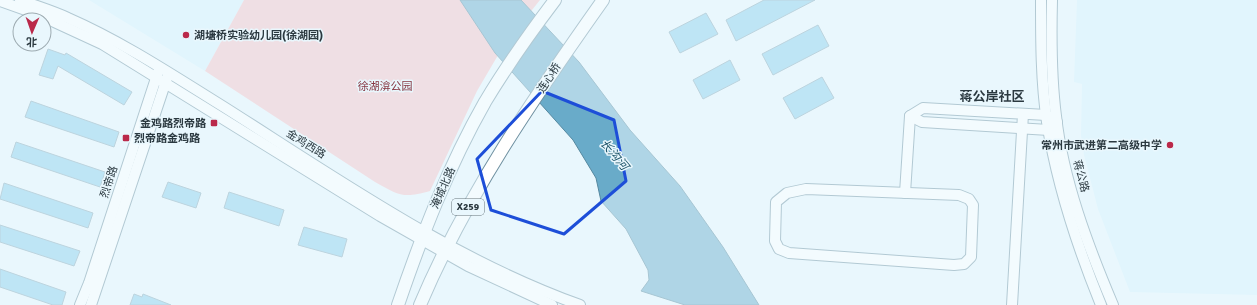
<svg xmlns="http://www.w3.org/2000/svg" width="1257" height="305" font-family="Signika,'Noto Sans SC',sans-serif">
<rect width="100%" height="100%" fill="#e9f7fd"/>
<g fill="#d7f1fd">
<path d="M89 0H244L205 71Z"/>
<path d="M1077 0H1257V295L1130 292 1098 209 1084 155 1081 136 1082 84 1074 82Z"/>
</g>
<path fill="#f7c2c6" d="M244 0H540L504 45 477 91 430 191C403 199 398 195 375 182L205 71Z"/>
<path fill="#69abc9" stroke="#5689a0" d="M460 0H521L579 62 630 130 680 186 723 247 759 305H685L641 291 649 280 648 270 626 229 601 201 596 178 573 140 495 53Z"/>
<g fill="#8bceec" stroke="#86a8b8">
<path d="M764 0H815L736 41 726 20Z"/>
<path d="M706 13 718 34 680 53 669 32Z"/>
<path d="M818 25 829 46 773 75 762 54Z"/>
<path d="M48 49 65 55 66 53 132 92 124 105 58 66 53 79 39 75Z"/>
<path d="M730 60 740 80 703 99 693 80Z"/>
<path d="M822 77 834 98 795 119 783 98Z"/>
<path d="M31 101 119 132 114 147 25 117Z"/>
<path d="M16 142 105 172 100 187 11 157Z"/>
<path d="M168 182 201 193 196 208 162 197Z"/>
<path d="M4 183 93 213 88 228 0 199Z"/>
<path d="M229 192 284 210 279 226 224 208Z"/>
<path d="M0 225 80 251 74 266 0 242Z"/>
<path d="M304 227 347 239 342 257 298 245Z"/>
<path d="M0 269 66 292 62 305H53L0 287Z"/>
<path d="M134 294 142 297 143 294 171 305H130Z"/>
</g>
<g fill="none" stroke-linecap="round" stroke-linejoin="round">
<defs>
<g id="minor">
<path d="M20 0C36 6 53 11 68 18 123 42 174 76 224 107 339 180 452 259 580 305"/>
<path d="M1041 0C1041 40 1041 82 1047 122 1057 185 1077 246 1101 305"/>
<path d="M1052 0C1051 39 1051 77 1056 116 1063 180 1088 246 1113 305"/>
<path d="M0 1 37 14 102 44 380 216 468 266 552 305"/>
<path d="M923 108 1046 115 1057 122 1049 130 922 122 910 116Z"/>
<path d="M806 189 959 195 969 199 973 205 971 257 964 264 954 265 789 253 779 249 775 241 776 202 787 193Z"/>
<path d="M905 193 910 116"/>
<path d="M80 305 89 283 158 72"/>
<path d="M91 305 168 75"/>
<path d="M1012 305 1023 114"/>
</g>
<g id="major">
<path d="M398 305C422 235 448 167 485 102 506 67 530 33 555 0"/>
<path d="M420 305C466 196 535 96 603 0"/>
</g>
</defs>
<use href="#minor" stroke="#7091a1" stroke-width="12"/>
<use href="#major" stroke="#7091a1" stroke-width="14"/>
<use href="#minor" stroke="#fff" stroke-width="10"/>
<use href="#major" stroke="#fff" stroke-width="12"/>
</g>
<path d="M0 0H1257V305H0ZM542 91 614 120 626 181 564 234 491 210 477 159Z" fill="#e9f7fd" fill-opacity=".55" fill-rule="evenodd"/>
<path fill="none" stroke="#1d4ed8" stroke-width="3" stroke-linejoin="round" d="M542 91 614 120 626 181 564 234 491 210 477 159Z"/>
<g fill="#ba294a" stroke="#e9f7fd" stroke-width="1.5">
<circle cx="186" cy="35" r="4"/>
<rect x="210" y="119" width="8" height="8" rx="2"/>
<rect x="122" y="134" width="8" height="8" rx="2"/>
<circle cx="1170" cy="145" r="4"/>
</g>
<g text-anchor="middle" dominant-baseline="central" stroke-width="3" stroke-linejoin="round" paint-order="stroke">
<rect fill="#e9f7fd" stroke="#647279" stroke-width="1" x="452" y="199" width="32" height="16" rx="3"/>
<g font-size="10" font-weight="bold" fill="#2b3940">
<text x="468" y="207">X259</text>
</g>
<g font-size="11" font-weight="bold" fill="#2b3940" stroke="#e9f7fd" text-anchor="start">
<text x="194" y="35">湖塘桥实验幼儿园(徐湖园)</text>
<text x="206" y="123" text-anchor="end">金鸡路烈帝路</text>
<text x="134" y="138">烈帝路金鸡路</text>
<text x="1162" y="145" text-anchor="end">常州市武进第二高级中学</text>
</g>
<g font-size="11" fill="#2b3940" stroke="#e9f7fd">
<text transform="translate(549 78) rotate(-57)">连心桥</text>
<text transform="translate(306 144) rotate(32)">金鸡西路</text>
<text transform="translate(1081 176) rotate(75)">蒋公路</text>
<text transform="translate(109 182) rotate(-72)">烈帝路</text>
<text transform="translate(443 188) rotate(-66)">淹城北路</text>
</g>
<g font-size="11" fill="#863642" stroke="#e9f7fd">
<text x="385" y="86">徐湖渰公园</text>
</g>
<g font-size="12" font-style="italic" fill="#1d5368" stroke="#e9f7fd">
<text transform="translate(614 155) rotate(50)">长沟河</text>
</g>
<g font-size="13" font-weight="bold" fill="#2b3940" stroke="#e9f7fd">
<text x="992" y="97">蒋公岸社区</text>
</g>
</g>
<g transform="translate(32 32) rotate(182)"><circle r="19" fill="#e9f7fd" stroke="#9dabb1"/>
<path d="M0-3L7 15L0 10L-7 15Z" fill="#ba294a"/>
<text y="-6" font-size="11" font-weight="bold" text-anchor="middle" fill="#2b3940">北</text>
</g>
</svg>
